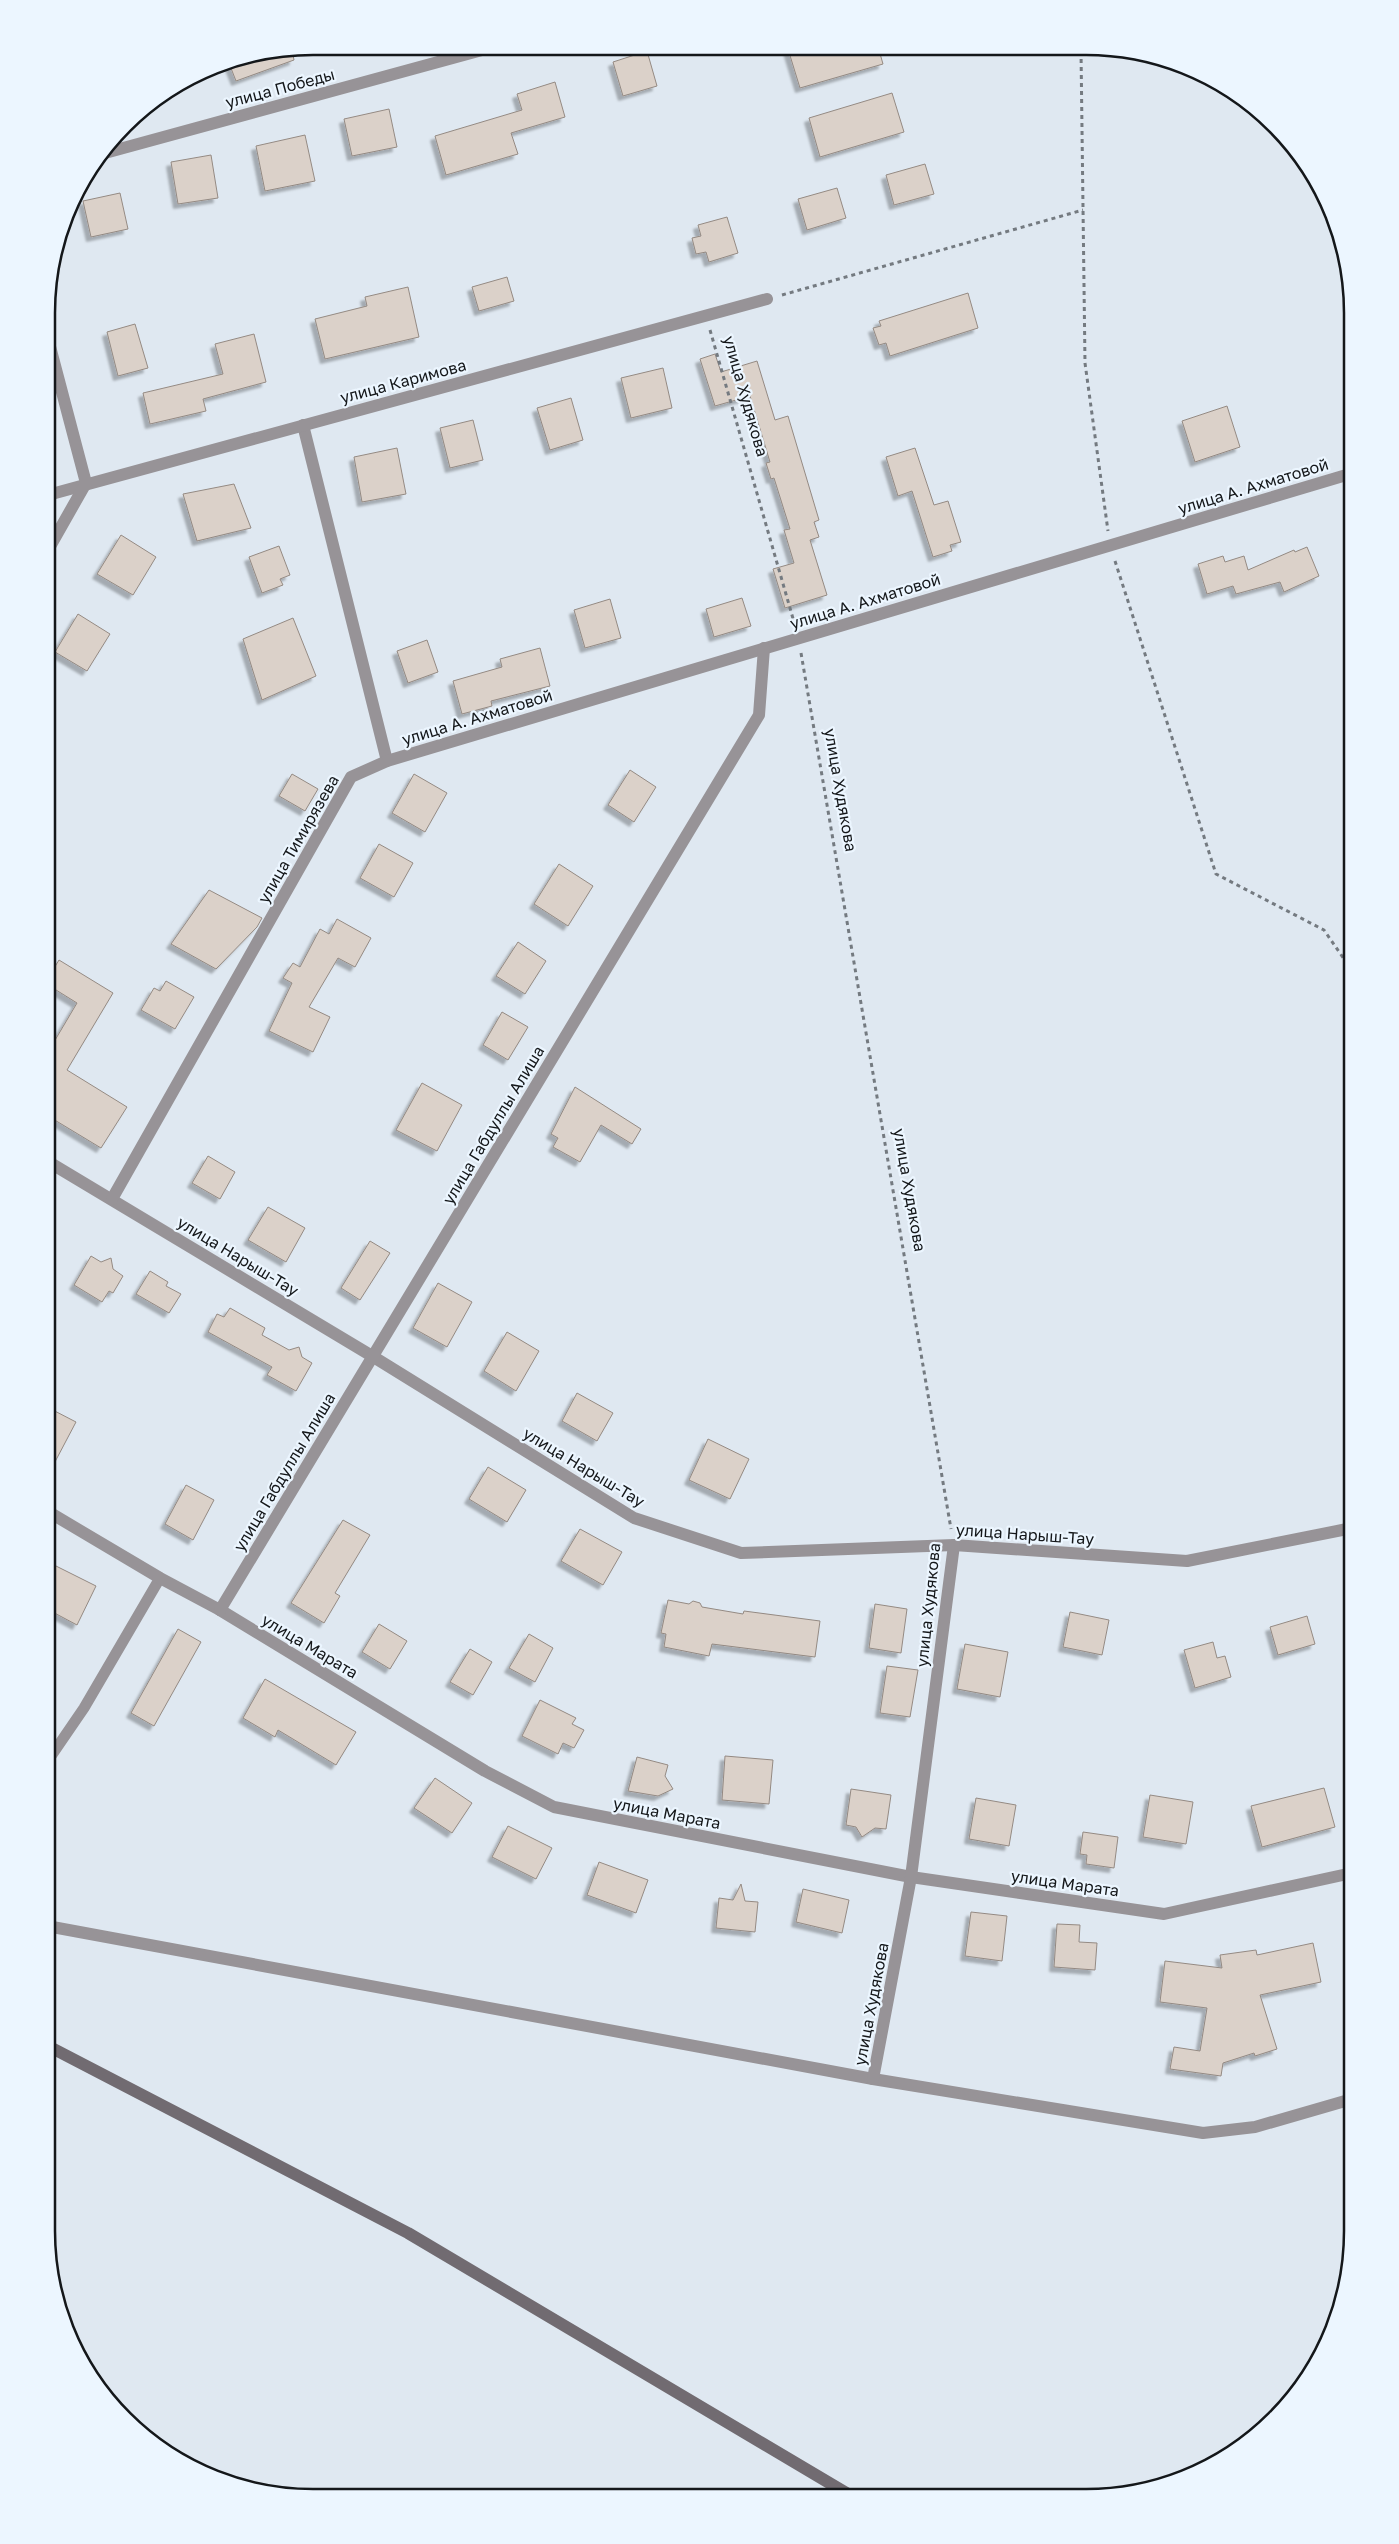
<svg xmlns="http://www.w3.org/2000/svg" width="1399" height="2544" font-family="'Golos Text',sans-serif">
<defs>
<filter id="shadow"><feDropShadow dx="-4.5" dy="4.5" stdDeviation="1" flood-color="#0004"/></filter>
</defs>
<rect width="100%" height="100%" fill="#dfe8f1"/>
<g fill="#dbd1c9" stroke="#948a83" filter="url(#shadow)">
<path d="M788 49 879 50 883 64 800 88Z"/>
<path d="M292 50 294 60 236 81 229 63Z"/>
<path d="M647 51 657 86 623 96 613 62Z"/>
<path d="M555 82 565 117 511 133 518 154 446 175 435 136 522 110 517 94Z"/>
<path d="M892 93 904 132 820 157 809 118Z"/>
<path d="M389 109 397 147 352 156 344 119Z"/>
<path d="M305 135 315 181 265 191 256 146Z"/>
<path d="M211 155 218 198 178 204 171 162Z"/>
<path d="M925 164 934 194 894 205 886 175Z"/>
<path d="M837 188 846 218 807 230 798 199Z"/>
<path d="M120 193 128 229 91 237 83 201Z"/>
<path d="M727 217 738 253 709 262 706 252 696 254 692 238 701 236 698 225Z"/>
<path d="M507 277 514 301 479 311 472 287Z"/>
<path d="M408 287 419 337 325 359 315 319 367 306 365 297Z"/>
<path d="M968 293 978 328 890 356 886 343 879 345 873 328 881 326 879 321Z"/>
<path d="M135 324 148 368 118 376 107 332Z"/>
<path d="M254 334 266 382 203 399 206 411 150 424 143 393 223 374 215 344Z"/>
<path d="M715 354 721 372 757 361 775 420 788 416 819 520 814 522 819 537 810 540 827 595 785 608 773 569 794 563 784 530 790 529 774 478 771 479 766 463 770 462 750 396 715 406 700 359Z"/>
<path d="M663 368 672 408 631 418 621 378Z"/>
<path d="M571 398 583 440 550 450 537 408Z"/>
<path d="M1227 406 1240 447 1195 462 1182 421Z"/>
<path d="M473 420 483 460 450 468 440 428Z"/>
<path d="M397 448 406 494 362 502 354 457Z"/>
<path d="M915 448 934 505 948 501 961 542 950 545 952 551 933 557 912 491 898 496 886 457Z"/>
<path d="M234 484 251 528 197 541 183 494Z"/>
<path d="M121 535 156 557 133 595 97 574Z"/>
<path d="M279 546 290 575 280 579 283 585 262 593 249 557Z"/>
<path d="M1307 547 1319 576 1284 592 1280 582 1236 594 1233 586 1207 594 1198 564 1223 556 1225 562 1244 556 1248 570 1294 550 1295 552Z"/>
<path d="M742 598 751 626 714 637 706 609Z"/>
<path d="M610 599 621 638 585 648 574 610Z"/>
<path d="M78 614 110 634 87 671 55 652Z"/>
<path d="M293 618 316 676 262 700 243 639Z"/>
<path d="M427 640 438 672 408 683 397 651Z"/>
<path d="M540 648 550 686 491 701 492 706 462 714 453 681 502 667 500 659Z"/>
<path d="M630 770 656 787 634 822 608 805Z"/>
<path d="M292 774 318 789 305 811 279 796Z"/>
<path d="M414 774 447 793 425 832 392 813Z"/>
<path d="M379 844 413 863 394 897 360 878Z"/>
<path d="M559 864 593 886 568 926 534 904Z"/>
<path d="M209 890 262 918 257 927 216 969 171 944Z"/>
<path d="M337 919 371 938 355 967 338 958 309 1007 330 1017 313 1052 269 1031 292 983 283 978 293 963 300 967 320 929 329 934Z"/>
<path d="M518 942 546 961 525 994 496 976Z"/>
<path d="M59 960 113 993 67 1070 127 1107 101 1148 53 1119H48V1052L77 1003 48 985V978Z"/>
<path d="M166 981 194 997 175 1029 141 1010 154 988 160 991Z"/>
<path d="M502 1012 528 1027 508 1060 483 1045Z"/>
<path d="M422 1083 462 1105 437 1151 396 1130Z"/>
<path d="M575 1087 641 1129 632 1144 601 1125 580 1162 553 1147 558 1138 551 1134Z"/>
<path d="M208 1156 235 1172 220 1199 192 1183Z"/>
<path d="M268 1207 305 1228 286 1262 248 1240Z"/>
<path d="M370 1241 390 1253 360 1300 341 1288Z"/>
<path d="M91 1256 101 1262 111 1258 113 1269 123 1276 113 1293 109 1291 102 1302 74 1285Z"/>
<path d="M150 1271 168 1282 166 1286 181 1294 169 1313 136 1294Z"/>
<path d="M438 1283 472 1302 447 1347 413 1328Z"/>
<path d="M230 1308 265 1328 262 1335 289 1350 299 1347 302 1357 312 1363 296 1391 267 1375 272 1367 208 1332 217 1314 224 1317Z"/>
<path d="M507 1332 539 1351 516 1391 484 1371Z"/>
<path d="M577 1393 613 1413 597 1441 562 1421Z"/>
<path d="M47 1407 76 1422 47 1477Z"/>
<path d="M708 1439 749 1459 730 1499 689 1480Z"/>
<path d="M488 1467 526 1490 507 1522 469 1499Z"/>
<path d="M186 1485 214 1500 193 1540 165 1524Z"/>
<path d="M343 1520 370 1535 335 1593 340 1596 324 1623 291 1603Z"/>
<path d="M580 1529 622 1552 603 1585 561 1561Z"/>
<path d="M54 1565 96 1586 77 1625 47 1609V1579Z"/>
<path d="M668 1600 689 1604 693 1601 700 1603 702 1607 743 1614 744 1611 820 1621 815 1657 712 1644 709 1656 664 1647 666 1634 661 1633Z"/>
<path d="M875 1604 907 1609 901 1653 869 1648Z"/>
<path d="M1070 1612 1109 1620 1102 1655 1063 1647Z"/>
<path d="M1307 1616 1315 1644 1278 1655 1270 1627Z"/>
<path d="M379 1624 407 1641 390 1669 362 1652Z"/>
<path d="M178 1629 201 1642 154 1726 131 1713Z"/>
<path d="M529 1634 553 1648 535 1682 509 1668Z"/>
<path d="M1213 1642 1217 1658 1225 1656 1231 1677 1195 1688 1184 1650Z"/>
<path d="M965 1644 1008 1652 1000 1697 957 1689Z"/>
<path d="M470 1649 492 1662 473 1695 450 1682Z"/>
<path d="M887 1666 918 1670 910 1717 880 1713Z"/>
<path d="M265 1679 356 1732 336 1765 278 1730 275 1737 243 1718Z"/>
<path d="M540 1700 576 1718 572 1724 584 1730 574 1748 563 1743 558 1754 522 1736Z"/>
<path d="M725 1756 773 1760 769 1804 722 1800Z"/>
<path d="M637 1757 668 1765 665 1776 673 1789 658 1796 628 1791Z"/>
<path d="M435 1778 472 1803 452 1833 414 1808Z"/>
<path d="M1324 1788 1335 1827 1262 1847 1251 1806Z"/>
<path d="M851 1789 891 1795 886 1829 875 1828 862 1837 856 1827 846 1825Z"/>
<path d="M1150 1795 1193 1802 1186 1844 1143 1837Z"/>
<path d="M976 1798 1016 1805 1009 1846 969 1839Z"/>
<path d="M508 1826 552 1848 536 1879 492 1857Z"/>
<path d="M1083 1832 1118 1837 1114 1868 1086 1864 1087 1855 1080 1854Z"/>
<path d="M599 1862 648 1880 636 1913 587 1895Z"/>
<path d="M741 1884 745 1901 758 1902 755 1932 716 1928 719 1898 733 1900Z"/>
<path d="M803 1889 849 1900 842 1933 796 1922Z"/>
<path d="M971 1912 1007 1916 1002 1961 965 1956Z"/>
<path d="M1057 1924 1080 1925 1079 1942 1097 1943 1095 1970 1054 1967Z"/>
<path d="M1313 1943 1321 1982 1260 1995 1277 2049 1255 2056 1254 2053 1223 2063 1221 2076 1170 2069 1174 2047 1200 2051 1207 2008 1160 2002 1165 1961 1222 1968 1220 1955 1256 1950 1257 1955Z"/>
</g>
<g fill="none" stroke-linecap="round" stroke-linejoin="round">
<g stroke="#747a80" stroke-width="3" stroke-dasharray="4 4" stroke-linecap="butt">
<path d="M1081 51 1085 363 1108 531"/>
<path d="M782 295 1083 210"/>
<path d="M710 330 794 622"/>
<path d="M1115 561 1216 874 1324 930 1353 972"/>
<path d="M801 653 951 1529"/>
</g>
<path stroke="#979397" stroke-width="11" d="M47 1762 84 1708 160 1578"/>
<g stroke="#979397" stroke-width="12">
<path d="M105 153 493 47"/>
<path d="M303 425 387 761"/>
<path d="M48 495 767 299"/>
<path d="M48 550 86 483 48 339"/>
<path d="M47 1161 372 1356 634 1518 741 1553 954 1545 1187 1561 1352 1528"/>
<path d="M112 1199 351 777 387 761 1353 473"/>
<path d="M47 1511 160 1578 220 1610 485 1771 554 1807 911 1877 1164 1914 1352 1873"/>
<path d="M220 1610 759 715 764 648"/>
<path d="M47 1926 873 2079 1203 2133 1255 2127 1352 2099"/>
<path d="M873 2079 911 1877 954 1545"/>
</g>
<path stroke="#716b71" stroke-width="12" d="M46 2045 408 2233 853 2497"/>
</g>
<g text-anchor="middle" dominant-baseline="central" stroke-width="4.5" stroke-linejoin="round" paint-order="stroke">
<g font-size="16" fill="#14171a" stroke="#ecf6ff">
<text transform="translate(280 88) rotate(-15)">улица Победы</text>
<text transform="translate(403 381) rotate(-15)">улица Каримова</text>
<text transform="translate(746 396) rotate(74)">улица Худякова</text>
<text transform="translate(1253 486) rotate(-17)">улица А. Ахматовой</text>
<text transform="translate(865 601) rotate(-17)">улица А. Ахматовой</text>
<text transform="translate(477 717) rotate(-17)">улица А. Ахматовой</text>
<text transform="translate(841 790) rotate(80)">улица Худякова</text>
<text transform="translate(298 839) rotate(-60)">улица Тимирязева</text>
<text transform="translate(493 1125) rotate(-59)">улица Габдуллы Алиша</text>
<text transform="translate(910 1190) rotate(80)">улица Худякова</text>
<text transform="translate(238 1256) rotate(31)">улица Нарыш-Тау</text>
<text transform="translate(584 1467) rotate(31)">улица Нарыш-Тау</text>
<text transform="translate(284 1472) rotate(-59)">улица Габдуллы Алиша</text>
<text transform="translate(1025 1534) rotate(4)">улица Нарыш-Тау</text>
<text transform="translate(928 1605) rotate(-84)">улица Худякова</text>
<text transform="translate(310 1646) rotate(31)">улица Марата</text>
<text transform="translate(667 1813) rotate(11)">улица Марата</text>
<text transform="translate(1065 1883) rotate(8)">улица Марата</text>
<text transform="translate(871 2004) rotate(-79)">улица Худякова</text>
</g>
</g>
<path d="M0 0H1399V2544H0ZM313 55H1086A258 258 0 0 1 1344 313V2231A258 258 0 0 1 1086 2489H313A258 258 0 0 1 55 2231V313A258 258 0 0 1 313 55Z" fill="#ecf6ff" fill-rule="evenodd"/>
<path fill="none" stroke="#14171a" stroke-width="2.5" d="M313 55H1086A258 258 0 0 1 1344 313V2231A258 258 0 0 1 1086 2489H313A258 258 0 0 1 55 2231V313A258 258 0 0 1 313 55Z"/>
</svg>
